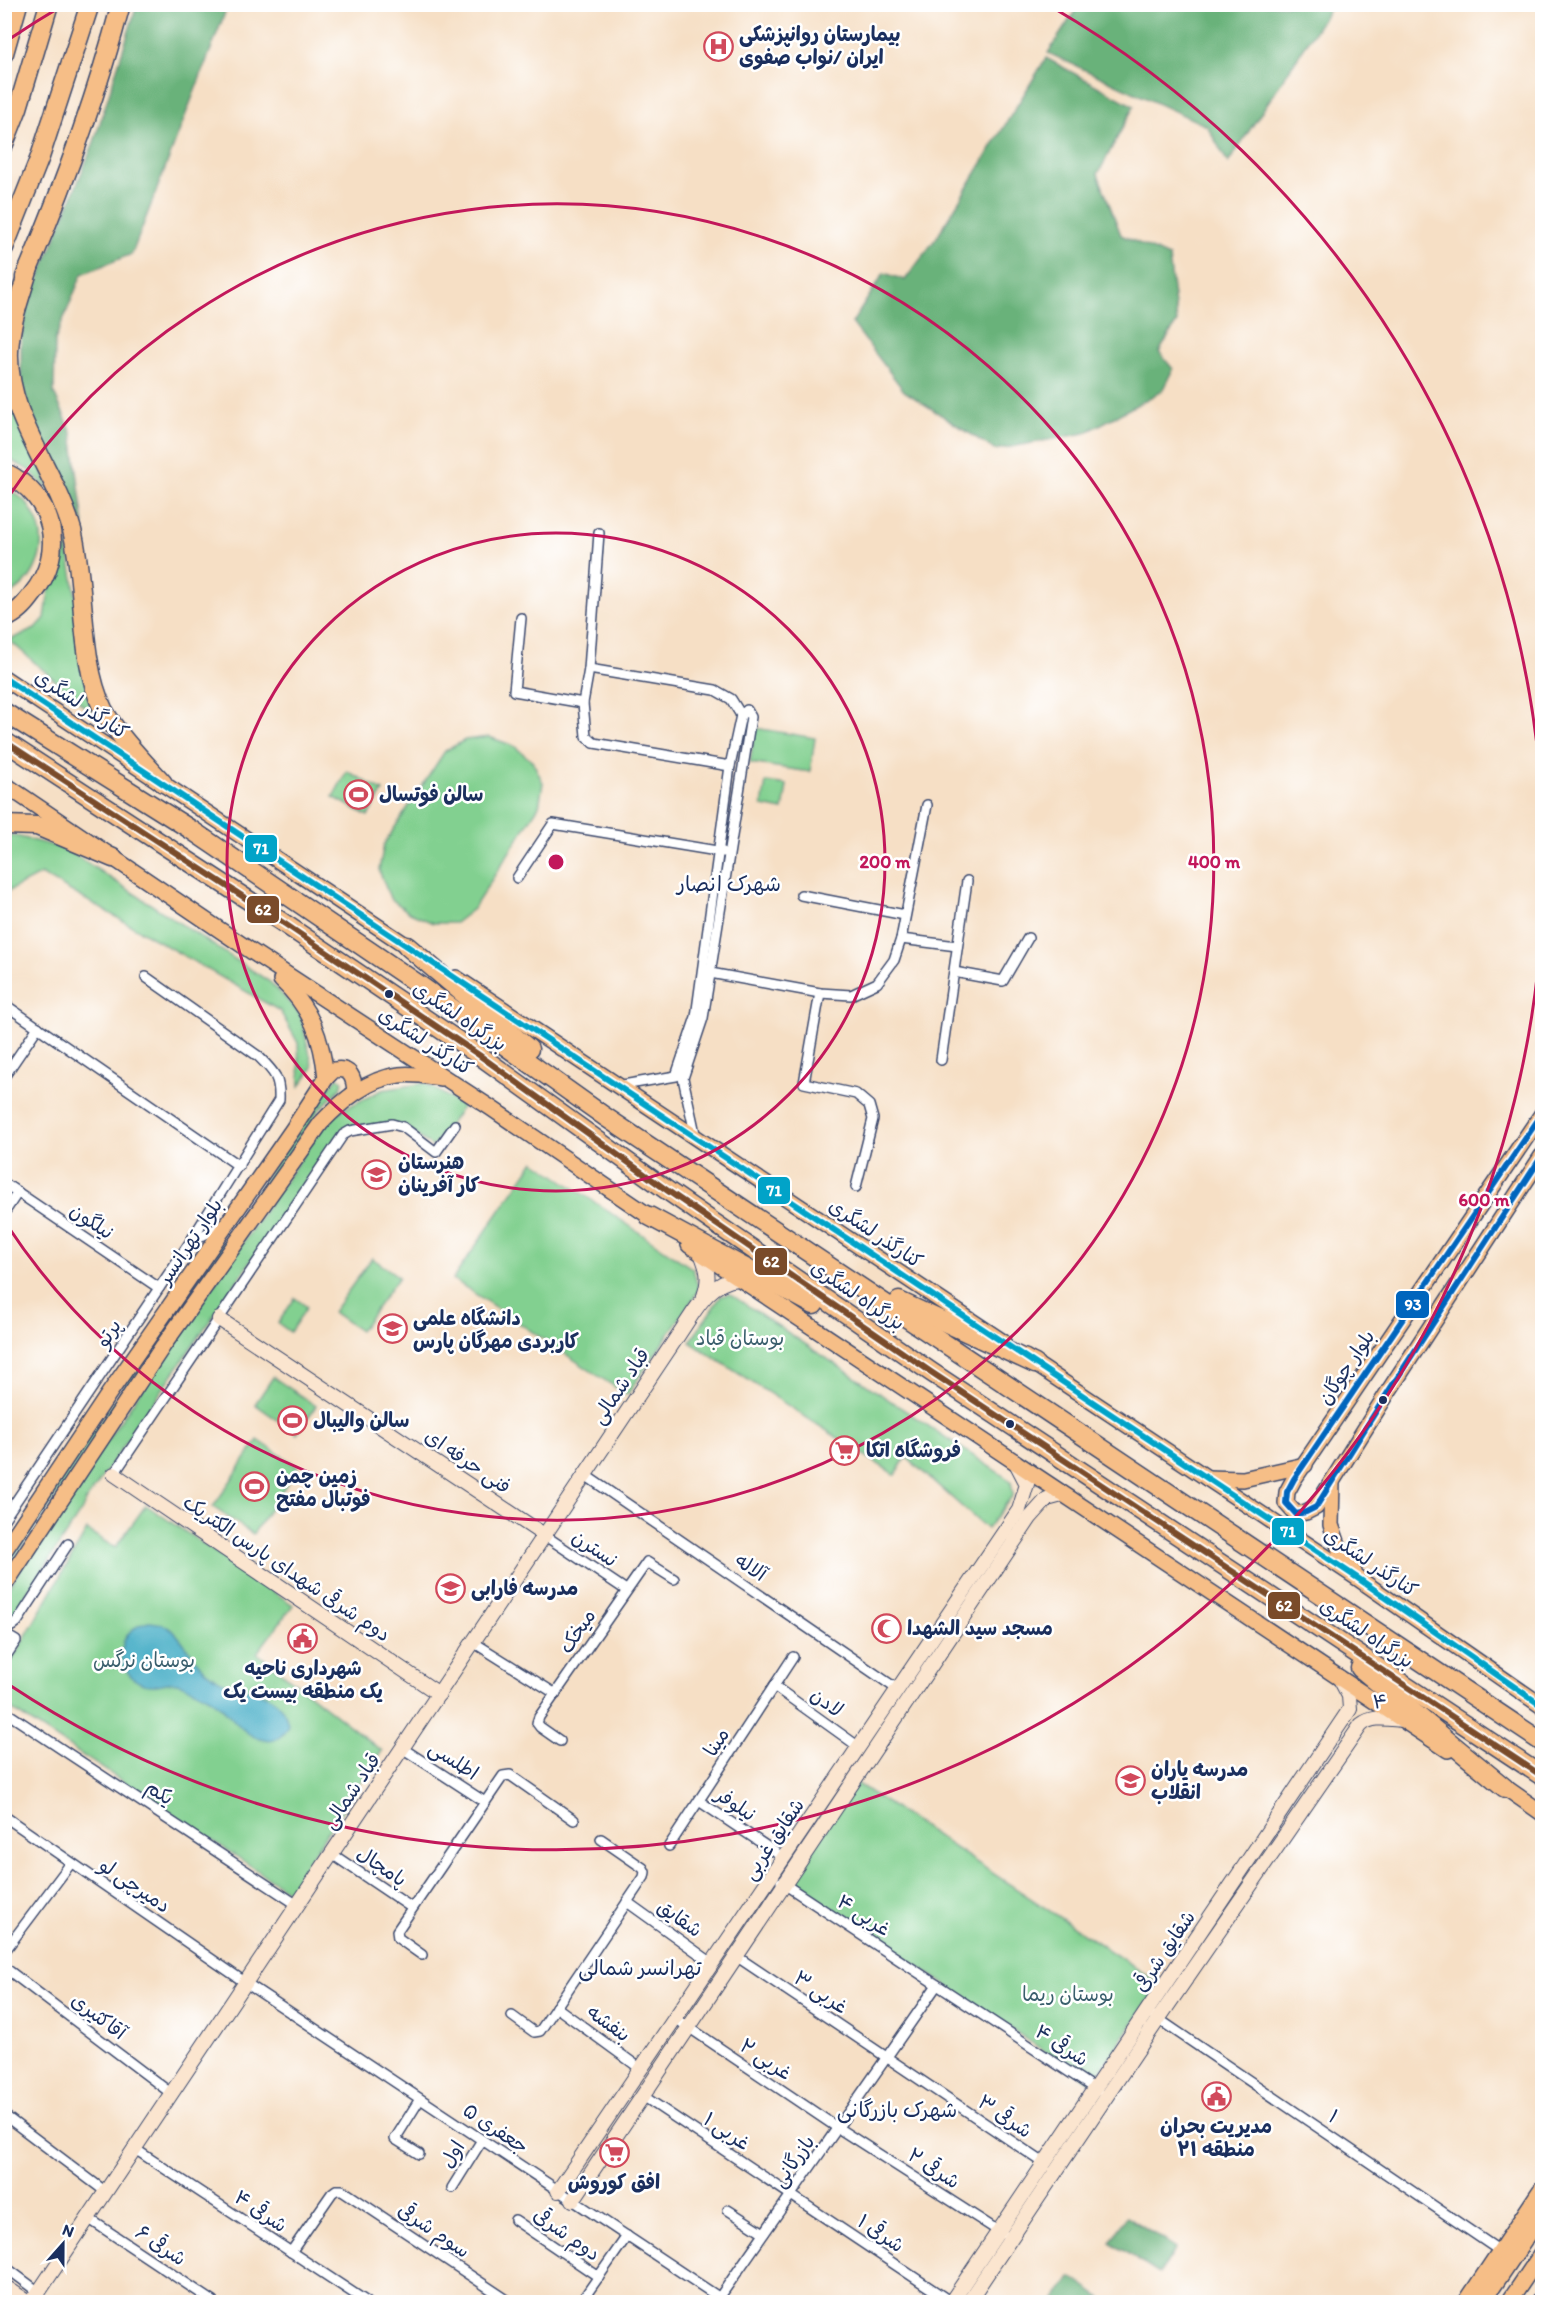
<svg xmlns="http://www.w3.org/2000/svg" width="1547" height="2307" font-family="Itim,'Playpen Sans Arabic',sans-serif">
<rect width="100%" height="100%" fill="#fff"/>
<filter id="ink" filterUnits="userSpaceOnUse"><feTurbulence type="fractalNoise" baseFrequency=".0167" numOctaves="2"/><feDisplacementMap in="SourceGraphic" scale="12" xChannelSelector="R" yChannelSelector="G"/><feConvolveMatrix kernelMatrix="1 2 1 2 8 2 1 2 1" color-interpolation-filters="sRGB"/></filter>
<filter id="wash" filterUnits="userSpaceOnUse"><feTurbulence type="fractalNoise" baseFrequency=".008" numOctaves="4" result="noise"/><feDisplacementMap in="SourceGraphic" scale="24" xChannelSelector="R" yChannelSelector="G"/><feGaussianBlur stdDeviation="1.35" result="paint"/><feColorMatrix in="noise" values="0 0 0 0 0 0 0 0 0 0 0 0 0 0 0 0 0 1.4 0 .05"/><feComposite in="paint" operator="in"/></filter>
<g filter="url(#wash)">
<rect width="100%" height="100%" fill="#f6dfc5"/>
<g fill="#82d090" stroke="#4e8077" stroke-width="1.5">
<path d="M4 356 49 490 29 470 5 457Z"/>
<path d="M5 486C11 491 18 495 24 500 28 503 31 510 34 515 51 546 36 583 5 597Z"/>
<path d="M67 543 94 703 90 711 9 640 35 629 45 618 49 590 62 567Z"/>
<path d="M755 728 815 738 810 772 750 763Z"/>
<path d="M489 737 514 746 533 762 543 783 539 806 473 909 455 923H433L410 913 390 898 379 870 384 844 445 751 465 740Z"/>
<path d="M347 771 383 791 368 816 333 797Z"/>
<path d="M766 782 787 785 783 810 762 806Z"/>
<path d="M12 835 66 849 270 982 300 1014 313 1067 300 1086 298 1043 280 1011 41 874 5 893V836Z"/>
<path d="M338 1077 343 1081 341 1088 319 1110 235 1232 5 1573V1561L314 1107Z"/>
<path d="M425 1083 463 1106 433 1147 402 1125 351 1127 334 1140 85 1502 82 1510 10 1619 7 1620 5 1618 4 1594 103 1446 330 1116 382 1090Z"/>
<path d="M534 1161 693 1269 699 1290 627 1395 453 1279Z"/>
<path d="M372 1258 399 1277 360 1331 333 1312Z"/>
<path d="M730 1294 1011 1481 1013 1495 987 1529 906 1457 895 1475 690 1342 721 1296Z"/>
<path d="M295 1298 307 1307 290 1332 278 1323Z"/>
<path d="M273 1377 316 1406 297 1434 255 1404Z"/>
<path d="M258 1440 298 1467 253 1534 213 1507Z"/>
<path d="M146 1505 293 1605 257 1653 382 1751 288 1891 182 1820 5 1705V1672L87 1530 115 1548Z"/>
<path d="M852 1780 1160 1984 1092 2083 784 1877Z"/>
</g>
<g fill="#69b27a" stroke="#42706c" stroke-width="1.5">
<path d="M137 5H228L132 254 82 274 55 340 54 393 72 433 84 525 34 430 21 380V339L27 308 94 142Z"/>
<path d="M1079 5V4L1332 5 1228 163 1207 126 1048 53Z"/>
<path d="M1046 58 1134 106 1098 174 1121 235 1169 257 1177 322 1159 352 1173 369 1162 391 1085 433 995 450 904 391 852 323 884 273 905 280 937 237Z"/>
<path d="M1127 2216 1176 2248 1159 2274 1110 2242Z"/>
<path d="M1071 2277 1107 2302H1058L1055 2300Z"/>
</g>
<path fill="#48afc7" stroke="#326f92" stroke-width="1.5" d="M149 1622C184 1623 185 1659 214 1677 241 1695 280 1684 288 1724 285 1735 276 1743 264 1740 239 1735 230 1710 210 1698 201 1693 188 1686 177 1683 169 1681 162 1685 154 1685 132 1686 117 1665 123 1645 126 1631 137 1625 149 1622Z"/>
</g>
<g filter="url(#ink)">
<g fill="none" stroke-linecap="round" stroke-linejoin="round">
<defs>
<g id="street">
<path d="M599 533 589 669 583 703 586 736 594 743 730 766"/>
<path d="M521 618 514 691 583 703"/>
<path d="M589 669 715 690 731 699 741 715 730 766 696 1017 676 1076 617 1086"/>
<path d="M517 878 553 824 723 852"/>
<path d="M801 895 905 915"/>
<path d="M901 939 957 946"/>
<path d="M705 972 820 993 851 995 877 983 894 960 901 939 927 805"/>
<path d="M954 972 1003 981 1028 938"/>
<path d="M820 993 804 1083 856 1094 869 1105 873 1119 856 1187"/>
<path d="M4 1004 239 1166"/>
<path d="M941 1060 967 881"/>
<path d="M4 1077 38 1027"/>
<path d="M696 1138 683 1078 703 1018 751 717 747 710 741 715"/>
<path d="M4 1183 159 1288"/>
<path d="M4 1213 18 1192"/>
<path d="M192 1241 223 1225"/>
<path d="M114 1474 343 1135 350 1131 392 1124 403 1127 436 1152 455 1125"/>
<path d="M585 1475 897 1689"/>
<path d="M4 1519 190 1242 279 1100C280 1077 274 1072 258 1056L146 977"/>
<path d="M544 1535 626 1590"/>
<path d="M4 1625 12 1626 17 1622 68 1544"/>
<path d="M4 1634 16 1641 4 1659"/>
<path d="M473 1642 556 1694"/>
<path d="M774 1686 859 1747"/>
<path d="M4 1711 296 1904"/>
<path d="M560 1741 540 1727 537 1723 539 1717 647 1562 674 1579"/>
<path d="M402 1748 485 1802"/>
<path d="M699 1801 784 1858"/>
<path d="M4 1816 246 1983 726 2302"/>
<path d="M669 1846 793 1657"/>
<path d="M332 1854 412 1908"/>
<path d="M781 1882 1098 2091"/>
<path d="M627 1902 712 1963"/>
<path d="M4 1952 71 1863"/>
<path d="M422 1955 398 1938 397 1931 503 1776 510 1775 574 1820"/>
<path d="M736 1956 1044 2163"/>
<path d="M4 1967 172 2094"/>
<path d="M556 2007 641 2069"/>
<path d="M512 2016 534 2032 540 2031 644 1877 645 1872 643 1868 601 1839"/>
<path d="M1154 2016 1500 2251"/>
<path d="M675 2018 838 2128 1003 2234"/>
<path d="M643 2096 951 2302"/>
<path d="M4 2115 106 2192"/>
<path d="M135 2149 367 2302"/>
<path d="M419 2154 395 2139 420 2099"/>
<path d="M452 2188 482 2140"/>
<path d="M728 2210 764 2233"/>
<path d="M88 2218 214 2302"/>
<path d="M515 2220 599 2277"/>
<path d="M291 2252 332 2193 336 2190H342L510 2302"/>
<path d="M4 2266 39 2292"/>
<path d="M719 2298 937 1985"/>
<path d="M581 2302 627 2236"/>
<path d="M1535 2302 1542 2292"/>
</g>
<g id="secondary">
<path d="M701 1253C708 1270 710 1279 704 1296"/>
<path d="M219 1319 544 1535"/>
<path d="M114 1474 439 1694"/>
<path d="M558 2191 1019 1510 1027 1484 1015 1461"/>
<path d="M573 2200 1030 1518 1047 1499 1062 1495"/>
<path d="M4 2286 28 2302"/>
<path d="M32 2302 679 1334C695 1311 708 1282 738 1279"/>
<path d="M951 2302 1350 1709 1349 1696 1339 1677"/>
<path d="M968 2302 1159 2018 1361 1725C1373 1715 1388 1719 1403 1720"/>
</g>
<g id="primary">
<path d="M4 678 416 952"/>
<path d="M4 784 254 953 491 1108 658 1222"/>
<path d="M456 978 1003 1342"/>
<path d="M281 980C311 1008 322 1038 326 1078"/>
<path d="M1542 1114 1294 1479 1287 1492 1286 1503 1296 1514 1306 1512 1316 1507 1390 1389 1542 1156"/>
<path d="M689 1245 1448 1750"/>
<path d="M1025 1357 1359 1579 1542 1706"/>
<path d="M1207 1478 1243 1479 1305 1465"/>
<path d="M1332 1482 1331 1525 1341 1553 1354 1572"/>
<path d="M4 1551 110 1392 293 1129 326 1078 334 1070C351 1067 354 1078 355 1092"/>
<path d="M4 1586 163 1346 321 1123C342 1101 367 1079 399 1075 412 1073 427 1076 441 1078"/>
<path d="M1496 1781 1542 1813"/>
<path d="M1466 2302 1542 2188"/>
<path d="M1509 2302 1542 2253"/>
</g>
<g id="highway">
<path d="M4 53 18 4"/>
<path d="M4 144 18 108 49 4"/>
<path d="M4 248 40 157 90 4"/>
<path d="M29 268C21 295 10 323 9 352 7 418 55 469 72 530 86 584 79 661 103 709 118 736 142 760 163 783"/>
<path d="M25 277C63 188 96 98 121 4"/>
<path d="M4 472C55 496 67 552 32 595 24 606 17 613 4 619"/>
<path d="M4 712 190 829 418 984 604 1116 1542 1742"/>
<path d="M4 741 282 922 479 1055 668 1191 931 1372 1542 1776"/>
<path d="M4 825 37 826 113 858"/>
<path d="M407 946 529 1049"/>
<path d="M649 1216 814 1305"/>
<path d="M899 1301 1035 1364"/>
<path d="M1360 1668 1505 1788"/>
<path d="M1481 2302 1542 2212"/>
</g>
</defs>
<use href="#street" stroke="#3c496d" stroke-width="12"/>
<use href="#secondary" stroke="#3c496d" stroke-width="16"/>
<use href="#primary" stroke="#3c496d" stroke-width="18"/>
<use href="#highway" stroke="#3c496d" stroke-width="21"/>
<use href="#street" stroke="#fff" stroke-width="9"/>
<use href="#secondary" stroke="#fbe5cf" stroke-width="14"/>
<use href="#primary" stroke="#f6be87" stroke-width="15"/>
<use href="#highway" stroke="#f6be87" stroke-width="18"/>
<defs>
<path id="bus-1" d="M4 678 1359 1579 1542 1706"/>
<path id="bus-2" d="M4 741 282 922 479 1055 668 1191 931 1372 1542 1776"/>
<path id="bus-3" d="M1542 1114 1294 1479 1287 1492 1286 1503 1296 1514 1306 1512 1316 1507 1390 1389 1542 1156"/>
</defs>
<use href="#bus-1" stroke="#fff" stroke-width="10"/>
<use href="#bus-2" stroke="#fff" stroke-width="10"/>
<use href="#bus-3" stroke="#fff" stroke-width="10"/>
<use href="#bus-1" stroke="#01a3c8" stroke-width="6"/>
<use href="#bus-2" stroke="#7a4b2a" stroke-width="6"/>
<use href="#bus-3" stroke="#0065bd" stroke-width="6"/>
</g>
</g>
<g fill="none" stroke="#c2185b" stroke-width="3">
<circle cx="556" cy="862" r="329"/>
<path d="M7 499A658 658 0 1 1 7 1225"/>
<path d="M1542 922A988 988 0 0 1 11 1686M11 38A988 988 0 0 1 62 6M1050 6A988 988 0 0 1 1542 802"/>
</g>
<defs>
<symbol id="hospital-ring" viewBox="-11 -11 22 22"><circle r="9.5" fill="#fff" stroke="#d1495b" stroke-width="1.5"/><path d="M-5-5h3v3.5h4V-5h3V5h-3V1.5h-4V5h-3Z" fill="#d1495b"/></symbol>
<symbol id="stadium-ring" viewBox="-11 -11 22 22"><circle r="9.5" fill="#fff" stroke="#d1495b" stroke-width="1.5"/><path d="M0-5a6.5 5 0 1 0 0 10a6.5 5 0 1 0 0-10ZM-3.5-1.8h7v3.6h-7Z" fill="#d1495b"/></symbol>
<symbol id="school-ring" viewBox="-11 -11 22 22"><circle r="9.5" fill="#fff" stroke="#d1495b" stroke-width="1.5"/><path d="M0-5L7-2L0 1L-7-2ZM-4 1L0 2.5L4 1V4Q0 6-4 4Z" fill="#d1495b"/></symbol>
<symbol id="university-ring" viewBox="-11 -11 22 22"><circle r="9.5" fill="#fff" stroke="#d1495b" stroke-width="1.5"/><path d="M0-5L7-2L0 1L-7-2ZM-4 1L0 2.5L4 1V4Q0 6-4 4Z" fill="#d1495b"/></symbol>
<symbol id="supermarket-ring" viewBox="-11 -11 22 22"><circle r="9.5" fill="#fff" stroke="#d1495b" stroke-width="1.5"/><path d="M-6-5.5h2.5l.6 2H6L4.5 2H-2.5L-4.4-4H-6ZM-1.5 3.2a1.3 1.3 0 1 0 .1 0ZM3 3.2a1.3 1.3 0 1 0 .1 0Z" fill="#d1495b"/></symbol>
<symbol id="mosque-ring" viewBox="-11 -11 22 22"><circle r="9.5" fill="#fff" stroke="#d1495b" stroke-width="1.5"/><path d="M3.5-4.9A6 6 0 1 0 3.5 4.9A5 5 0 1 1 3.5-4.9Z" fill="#d1495b"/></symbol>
<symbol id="civic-ring" viewBox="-11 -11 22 22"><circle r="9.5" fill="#fff" stroke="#d1495b" stroke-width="1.5"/><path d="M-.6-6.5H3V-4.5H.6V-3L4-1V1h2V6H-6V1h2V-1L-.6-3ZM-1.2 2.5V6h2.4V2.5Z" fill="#d1495b"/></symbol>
</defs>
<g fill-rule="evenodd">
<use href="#hospital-ring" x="702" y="30" width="33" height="33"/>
<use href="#stadium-ring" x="342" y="778" width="33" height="33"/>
<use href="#school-ring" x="360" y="1158" width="33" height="33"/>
<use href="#university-ring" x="376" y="1312" width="33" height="33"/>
<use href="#stadium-ring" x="276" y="1404" width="33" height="33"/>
<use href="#supermarket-ring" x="828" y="1434" width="33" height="33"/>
<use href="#stadium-ring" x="238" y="1470" width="33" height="33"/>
<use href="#school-ring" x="434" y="1572" width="33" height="33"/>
<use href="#mosque-ring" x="870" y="1612" width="33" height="33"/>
<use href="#civic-ring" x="286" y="1622" width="33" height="33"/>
<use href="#school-ring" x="1114" y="1764" width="33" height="33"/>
<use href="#civic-ring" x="1200" y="2080" width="33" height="33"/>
<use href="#supermarket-ring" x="598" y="2136" width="33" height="33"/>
</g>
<g fill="#1b2f5e" stroke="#fff" stroke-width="2">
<circle cx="389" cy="994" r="5"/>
<circle cx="1383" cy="1400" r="5"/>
<circle cx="1010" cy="1424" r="5"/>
</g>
<g text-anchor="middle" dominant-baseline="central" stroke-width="5" stroke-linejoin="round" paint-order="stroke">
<g font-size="20" font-weight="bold" fill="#1b2f5e" stroke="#fff" text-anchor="start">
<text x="739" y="34">بیمارستان روانپزشکی<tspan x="739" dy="23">ایران /نواب صفوی</tspan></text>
<text x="379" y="794">سالن فوتسال</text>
<text x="398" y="1162">هنرستان<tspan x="398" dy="23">کار آفرینان</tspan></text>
<text x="413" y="1318">دانشگاه علمی<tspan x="413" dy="23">کاربردی مهرگان پارس</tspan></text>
<text x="313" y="1420">سالن والیبال</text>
<text x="866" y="1450">فروشگاه اتکا</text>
<text x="276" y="1476">زمین چمن<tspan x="276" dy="23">فوتبال مفتح</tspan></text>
<text x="471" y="1588">مدرسه فارابی</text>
<text x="907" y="1628">مسجد سید الشهدا</text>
<text x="303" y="1668" text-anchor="middle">شهرداری ناحیه<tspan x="303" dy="23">یک منطقه بیست یک</tspan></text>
<text x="1151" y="1769">مدرسه یاران<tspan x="1151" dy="23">انقلاب</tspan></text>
<text x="1216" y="2126" text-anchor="middle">مدیریت بحران<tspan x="1216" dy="23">منطقه ۲۱</tspan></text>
<text x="614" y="2182" text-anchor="middle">افق کوروش</text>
</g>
<g font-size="20" fill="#1b2f5e" stroke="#fff">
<text transform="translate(82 704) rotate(34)">کنارگذر لشگری</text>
<text transform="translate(460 1016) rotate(34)">بزرگراه لشگری</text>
<text transform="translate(426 1041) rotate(33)">کنارگذر لشگری</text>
<text transform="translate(92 1221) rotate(34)">نیلگون</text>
<text transform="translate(876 1233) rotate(34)">کنارگذر لشگری</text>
<text transform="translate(190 1241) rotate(-56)">بلوار تهرانسر</text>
<text transform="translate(858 1295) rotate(34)">بزرگراه لشگری</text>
<text transform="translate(108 1333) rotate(-56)">پرتو</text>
<text transform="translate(1346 1367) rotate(-56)">بلوار چوگان</text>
<text transform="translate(620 1386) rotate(-56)">قباد شمالی</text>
<text transform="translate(468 1461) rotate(34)">فنی حرفه ای</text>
<text transform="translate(595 1548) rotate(34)">نسترن</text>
<text transform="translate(1371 1562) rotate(34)">کنارگذر لشگری</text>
<text transform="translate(751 1567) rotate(34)">آلاله</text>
<text transform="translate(287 1568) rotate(34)">دوم شرقی شهدای پارس الکتریک</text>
<text transform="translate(577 1631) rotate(-56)">میخک</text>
<text transform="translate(1367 1633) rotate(34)">بزرگراه لشگری</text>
<text transform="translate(1380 1701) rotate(-3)">۴</text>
<text transform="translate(827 1702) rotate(36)">لادن</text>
<text transform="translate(716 1742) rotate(-57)">مینا</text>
<text transform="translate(454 1760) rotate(33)">اطلسی</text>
<text transform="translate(351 1791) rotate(-56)">قباد شمالی</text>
<text transform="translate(160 1792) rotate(34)">یکم</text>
<text transform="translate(736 1804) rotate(34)">نیلوفر</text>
<text transform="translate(773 1839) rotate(-56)">شقایق غربی</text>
<text transform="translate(382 1866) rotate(34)">پامچال</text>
<text transform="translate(135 1885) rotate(34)">دمیرچی لو</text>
<text transform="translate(864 1915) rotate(33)">۴ غربی</text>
<text transform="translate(680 1918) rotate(35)">شقایق</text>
<text transform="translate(1164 1951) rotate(-56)">شقایق شرقی</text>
<text transform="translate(821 1992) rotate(34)">۳ غربی</text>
<text transform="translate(99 2016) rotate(37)">آقاکثیری</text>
<text transform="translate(609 2023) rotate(36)">بنفشه</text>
<text transform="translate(1062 2045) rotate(33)">۴ شرقی</text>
<text transform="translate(766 2059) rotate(34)">۲ غربی</text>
<text transform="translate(1005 2116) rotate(34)">۳ شرقی</text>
<text transform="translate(1334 2116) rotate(34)">۱</text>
<text transform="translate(496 2128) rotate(34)">جعفری ۵</text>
<text transform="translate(727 2131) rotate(34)">۱ غربی</text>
<text transform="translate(452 2154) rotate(-58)">اول</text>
<text transform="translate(793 2161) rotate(-55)">بازرگانی</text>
<text transform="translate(934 2168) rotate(33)">۲ شرقی</text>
<text transform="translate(261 2211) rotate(34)">۴ شرقی</text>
<text transform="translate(434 2230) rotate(34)">سوم شرقی</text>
<text transform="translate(881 2233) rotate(34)">۱ شرقی</text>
<text transform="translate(567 2234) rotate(35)">دوم شرقی</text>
<text transform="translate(161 2245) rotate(34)">۶ شرقی</text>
</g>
<g font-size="20" fill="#3a5f6d" stroke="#fff">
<text x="740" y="1338">بوستان قباد</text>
<text x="144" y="1660">بوستان نرگس</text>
<text x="1068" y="1994">بوستان ریما</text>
</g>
<g font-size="21" fill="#1b2f5e" stroke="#fff">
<text x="729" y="883">شهرک انصار</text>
<text x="640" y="1967">تهرانسر شمالی</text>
<text x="897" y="2109">شهرک بازرگانی</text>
</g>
</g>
<circle cx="556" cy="862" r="9" fill="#c2185b" stroke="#fff" stroke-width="3"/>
<g font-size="18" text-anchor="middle" font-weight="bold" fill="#c2185b" stroke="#fff" stroke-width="5" stroke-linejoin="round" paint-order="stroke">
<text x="885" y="868">200 m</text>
<text x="1214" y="868">400 m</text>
<text x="1484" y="1206">600 m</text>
</g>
<g stroke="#fff" stroke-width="2">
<rect x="244" y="834" width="34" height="29" rx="6" fill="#01a3c8"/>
<rect x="246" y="895" width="34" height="29" rx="6" fill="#7a4b2a"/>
<rect x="757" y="1176" width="34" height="29" rx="6" fill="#01a3c8"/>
<rect x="754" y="1247" width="34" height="29" rx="6" fill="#7a4b2a"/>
<rect x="1395" y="1290" width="35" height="29" rx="6" fill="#0065bd"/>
<rect x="1271" y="1517" width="34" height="29" rx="6" fill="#01a3c8"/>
<rect x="1267" y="1591" width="34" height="29" rx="6" fill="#7a4b2a"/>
</g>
<g font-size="16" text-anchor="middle" font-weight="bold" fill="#fff">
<text x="261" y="854">71</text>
<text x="263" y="915">62</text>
<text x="774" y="1196">71</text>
<text x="771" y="1267">62</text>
<text x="1413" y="1310">93</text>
<text x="1288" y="1537">71</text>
<text x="1284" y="1611">62</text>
</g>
<rect width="1547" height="2307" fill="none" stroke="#fff" stroke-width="24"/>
<g transform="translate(63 2244) rotate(21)" stroke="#ffffff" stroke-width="4.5" paint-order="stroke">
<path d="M0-4.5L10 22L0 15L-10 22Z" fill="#1b2f5e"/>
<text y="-9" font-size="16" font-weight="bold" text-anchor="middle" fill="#1b2f5e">N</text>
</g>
</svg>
